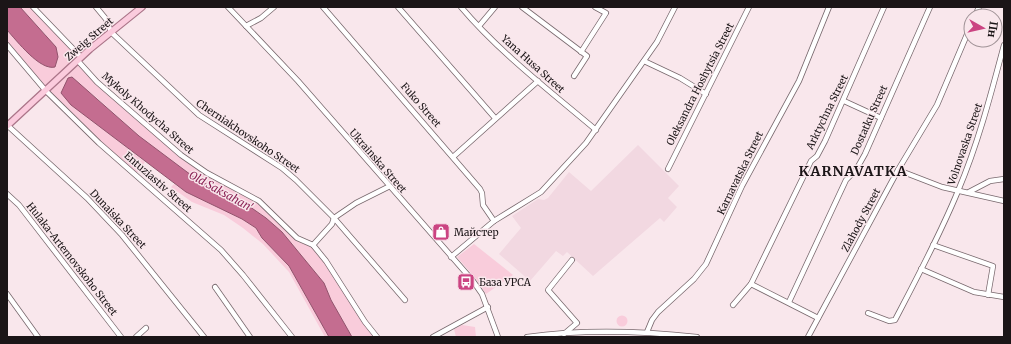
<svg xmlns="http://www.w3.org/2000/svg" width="1011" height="344" font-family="Merriweather,serif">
<rect width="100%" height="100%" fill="#f9e7ec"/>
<path fill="#f2d8e1" d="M638 145 679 186 668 198 677 207 664 222 660 218 593 276 567 252 563 256 556 251 530 281 499 254 521 228 512 216 538 199 544 200 548 198 569 172 591 191Z"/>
<g fill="#f9ccdb">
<path d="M20 7H33L77 53 78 61 150 129 207 173 259 201 297 238 313 245 377 337H352L331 300 324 283 282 232 266 218 233 195 201 182 187 172 139 136 97 98 70 77 81 112 145 162 136 174C89 135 47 92 7 45V30L35 59 49 68 46 35Z"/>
<path d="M174 184 186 192 242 219 256 228 262 238 289 266 329 337H325L289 272 263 244 243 228 224 215 192 202 171 187Z"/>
<path d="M474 244 513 275 486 294 476 279 457 257Z"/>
<circle cx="622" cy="321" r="5.5"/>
<path d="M462 325 475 327 476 337H456L454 329Z"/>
</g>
<g fill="#c46d90" stroke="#91536c">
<path d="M7 7H20L56 47 58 57 55 67C40 71 17 41 7 30Z"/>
<path d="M72 77 139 136 187 172 201 182 233 195 266 218 282 232 324 283 331 300 352 337H329L289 266 262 238 256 228 242 219 186 192 71 105 61 93 68 78Z"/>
</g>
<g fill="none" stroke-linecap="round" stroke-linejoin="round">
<defs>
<g id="minor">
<path d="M33 7 81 57"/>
<path d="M96 7 106 19 111 32 199 115 282 168 296 180 334 218 405 300"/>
<path d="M228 7 298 81 473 281 482 294 498 337"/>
<path d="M323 7 480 189 482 193 483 205 494 221"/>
<path d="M398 7 495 118"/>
<path d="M461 7C499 52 551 92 596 130"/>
<path d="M522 7 587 56 574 76"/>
<path d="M975 16 979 7"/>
<path d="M246 26 261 18 274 7"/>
<path d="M479 26 495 7"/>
<path d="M7 45 46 91 99 143 221 250 243 275 292 337"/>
<path d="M581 52 606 13 595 7"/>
<path d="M78 61 97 82 181 155 207 173 259 201 297 238 313 245 326 261 365 322 377 337"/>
<path d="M644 61 680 78 706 94"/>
<path d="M844 101 881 118"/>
<path d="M7 125 87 198 122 235 204 337"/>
<path d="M453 157 538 81"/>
<path d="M668 169 749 7"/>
<path d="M898 170 942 187 1004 201"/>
<path d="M969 192 990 181 1004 179"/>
<path d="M7 194 19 205 121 337"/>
<path d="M313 245 332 224 334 218 356 203 388 187"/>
<path d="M933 245 993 266 988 295"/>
<path d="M451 257 494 221 541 192 586 143 657 42 675 7"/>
<path d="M921 269 974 292 1004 297"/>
<path d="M751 284 818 318"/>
<path d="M215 287 250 337"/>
<path d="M7 294 38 337"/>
<path d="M789 302 846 180 856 170 865 154 930 7"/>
<path d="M733 305 751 284 811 161 817 156 825 141 884 7"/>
<path d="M868 313 889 321 895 320C917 278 940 235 958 191 978 144 991 94 1004 45"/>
<path d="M647 332 652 320 658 312 694 279 706 264 742 186 799 81 829 7"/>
<path d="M564 334 577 323 548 290 572 260"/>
<path d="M136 337 146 328"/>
<path d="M433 337 488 307"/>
<path d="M527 337C584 329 641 331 697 337"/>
<path d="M808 337 898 170 937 105 971 25"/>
</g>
<path id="major" d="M7 126 90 49 142 7"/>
</defs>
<use href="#minor" stroke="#78686d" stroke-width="6"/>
<use href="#major" stroke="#ab7589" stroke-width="8"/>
<use href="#minor" stroke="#fff" stroke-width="4.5"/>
<use href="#major" stroke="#fbcbdd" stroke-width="5.5"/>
</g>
<defs>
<symbol id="shop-square" viewBox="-11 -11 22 22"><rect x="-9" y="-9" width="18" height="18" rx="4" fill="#cb4482" stroke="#f9e7ec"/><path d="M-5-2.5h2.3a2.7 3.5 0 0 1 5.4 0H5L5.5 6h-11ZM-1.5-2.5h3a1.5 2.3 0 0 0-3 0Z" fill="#fff"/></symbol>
<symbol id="bus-square" viewBox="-11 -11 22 22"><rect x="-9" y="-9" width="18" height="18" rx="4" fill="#cb4482" stroke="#f9e7ec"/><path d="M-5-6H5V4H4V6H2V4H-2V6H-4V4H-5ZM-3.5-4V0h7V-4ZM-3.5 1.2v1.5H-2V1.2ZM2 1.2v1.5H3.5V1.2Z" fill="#fff"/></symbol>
</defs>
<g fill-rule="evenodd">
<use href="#shop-square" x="431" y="222" width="20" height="20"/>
<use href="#bus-square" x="456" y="272" width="20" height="20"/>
</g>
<g text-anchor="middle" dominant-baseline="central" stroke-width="3" stroke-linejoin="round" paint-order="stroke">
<g font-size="10" fill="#1b1517" stroke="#f9e7ec">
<text transform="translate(89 39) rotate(-41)">Zweig Street</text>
<text transform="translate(533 64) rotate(42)">Yana Husa Street</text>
<text transform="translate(700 84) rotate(-63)">Oleksandra Hoshytsia Street</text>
<text transform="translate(421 105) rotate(49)">Fuko Street</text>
<text transform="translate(827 112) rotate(-64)">Arktychna Street</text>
<text transform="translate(148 113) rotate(41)">Mykoly Khodycha Street</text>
<text transform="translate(869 120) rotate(-66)">Dostatku Street</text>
<text transform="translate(248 136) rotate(34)">Cherniakhovskoho Street</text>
<text transform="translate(965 144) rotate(-71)">Volnovaska Street</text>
<text transform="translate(378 161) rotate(49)">Ukrainska Street</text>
<text transform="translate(740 173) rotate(-64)">Karnavatska Street</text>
<text transform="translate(158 182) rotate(41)">Entuziastiv Street</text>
<text transform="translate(118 219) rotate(47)">Dunaiska Street</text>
<text transform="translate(861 220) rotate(-62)">Zlahody Street</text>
<text transform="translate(72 259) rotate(52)">Hulaka-Artemovskoho Street</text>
</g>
<g font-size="10" fill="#1b1517" stroke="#f9e7ec" text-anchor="start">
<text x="454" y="232">Майстер</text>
<text x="479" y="282">База УРСА</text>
</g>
<g font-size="11" font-style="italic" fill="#8a2154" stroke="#f9e7ec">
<text transform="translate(221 191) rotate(29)">Old Saksahan'</text>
</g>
<g font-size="14" font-weight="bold" letter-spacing="1" fill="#1b1517" stroke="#f9e7ec">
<text x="853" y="171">KARNAVATKA</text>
</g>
</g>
<rect width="1011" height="344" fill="none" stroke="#1b1517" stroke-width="16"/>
<g transform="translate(983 28) rotate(98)"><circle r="19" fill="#f9e7ec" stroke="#a09397"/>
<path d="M0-3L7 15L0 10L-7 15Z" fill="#cb4482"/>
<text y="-6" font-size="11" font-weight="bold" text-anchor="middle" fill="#1b1517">Пн</text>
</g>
</svg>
